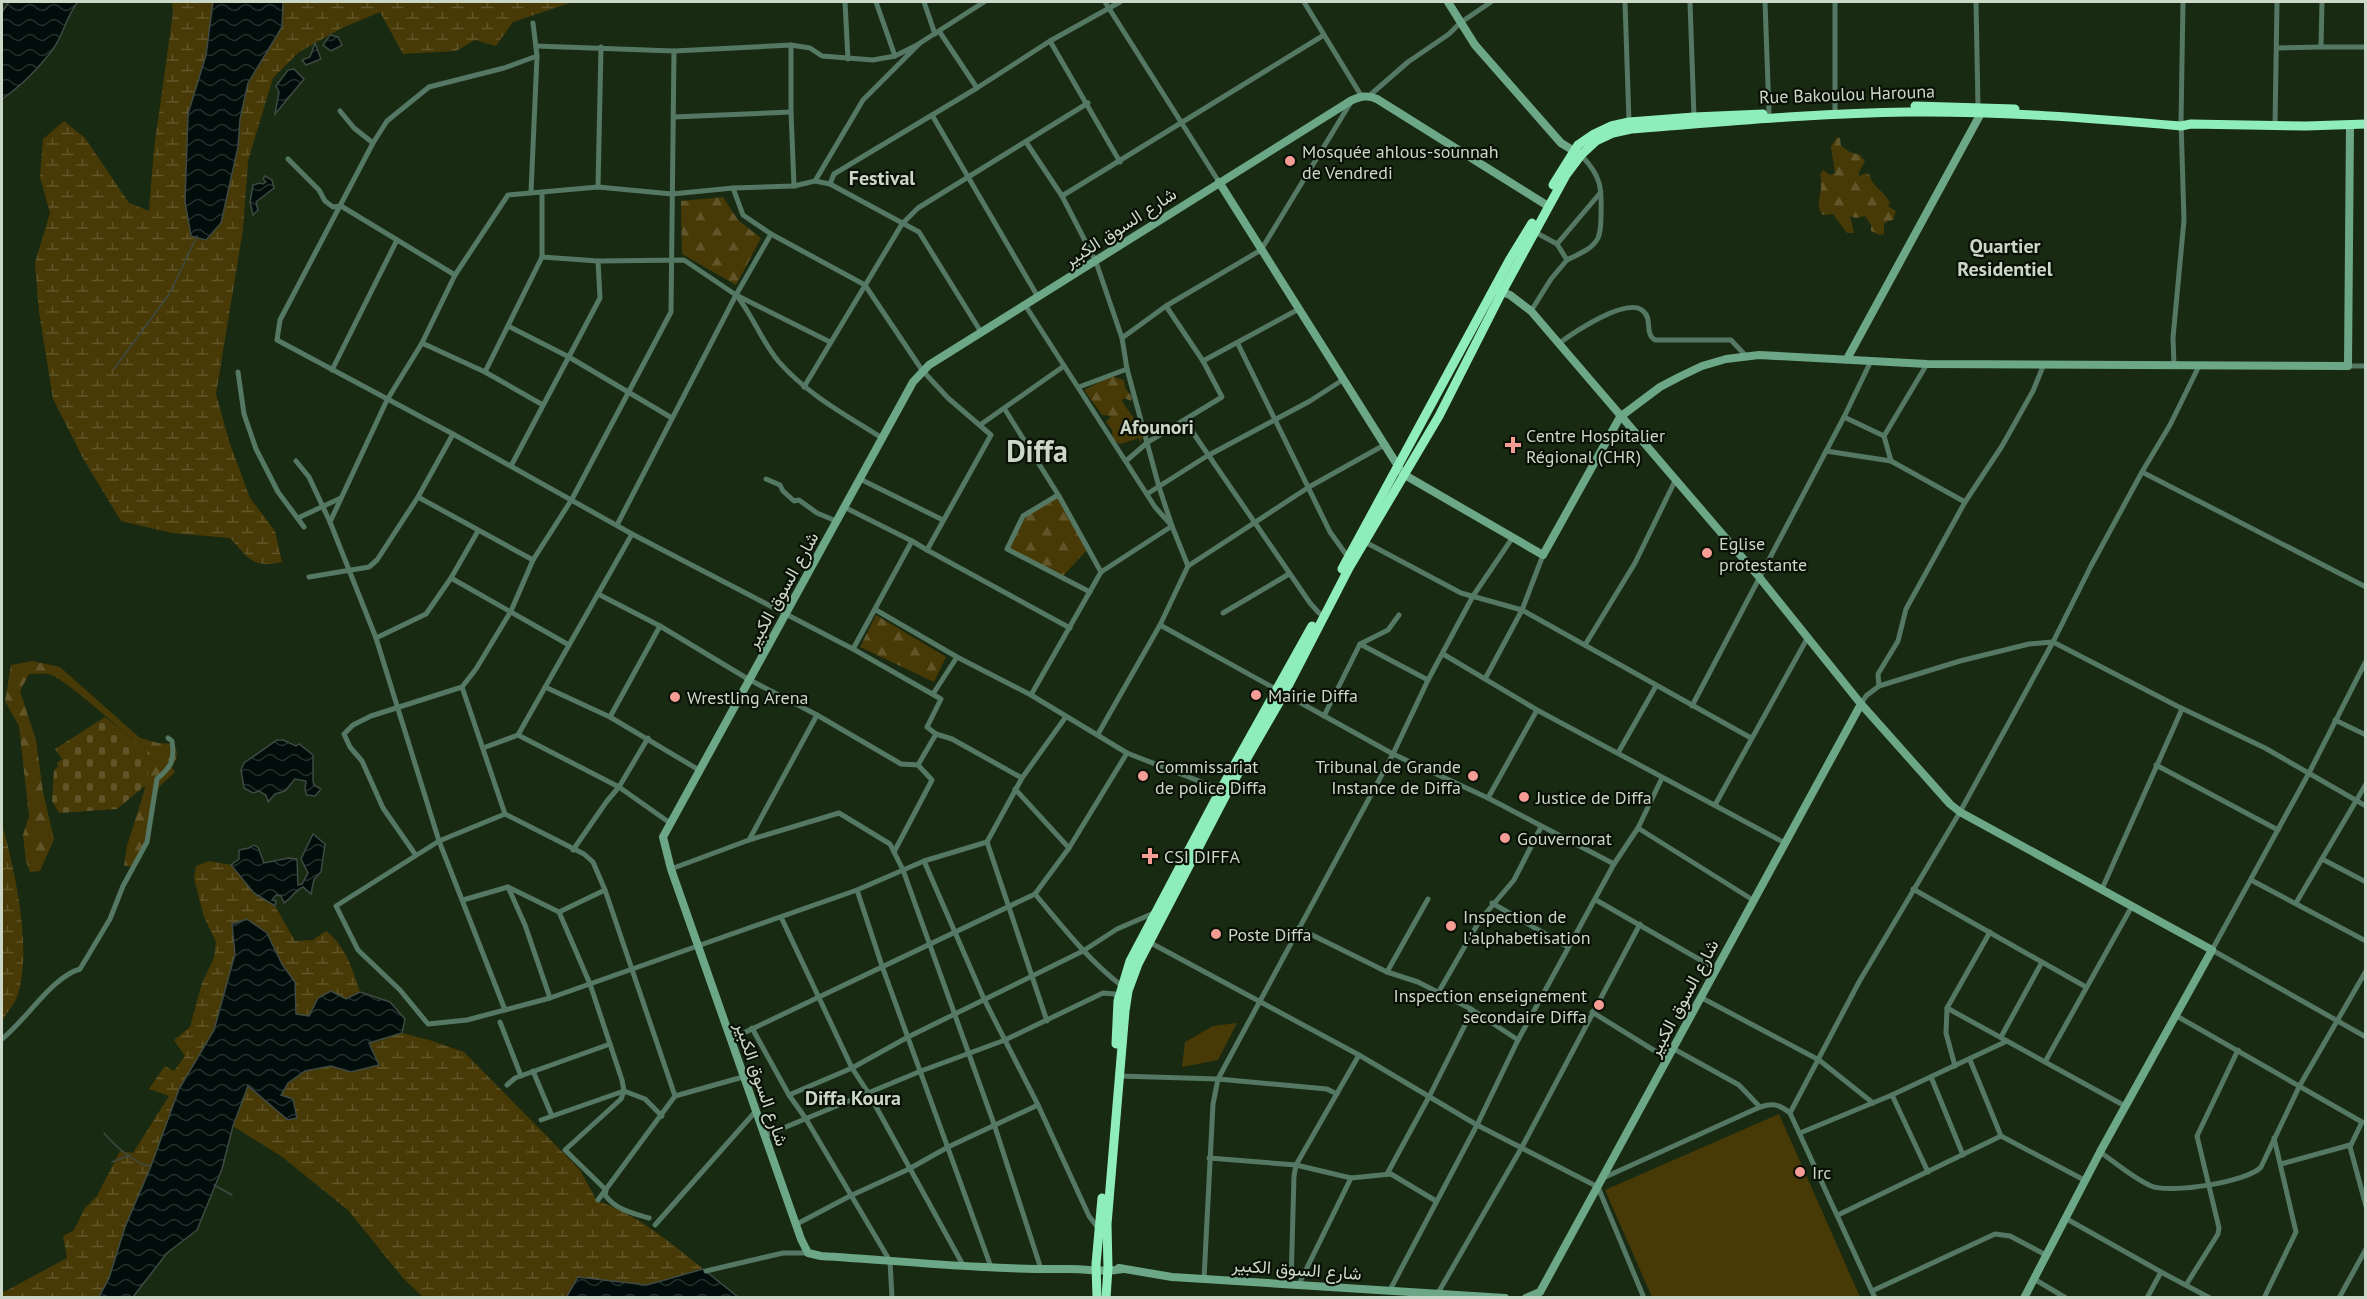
<svg xmlns="http://www.w3.org/2000/svg" width="2367" height="1299" font-family="'PT Sans',Vazirmatn,sans-serif">
<defs>
<pattern id="forest-firs" width="22" height="20" patternUnits="userSpaceOnUse" patternTransform="scale(1.5)"><rect width="22" height="20" fill="#483a06"/><path d="M5 1l3.5 6h-7zM16 11l3.5 6h-7z" fill="#615629"/></pattern>
<pattern id="wetland-marsh" width="20" height="14" patternUnits="userSpaceOnUse" patternTransform="scale(1.5)"><rect width="20" height="14" fill="#483a06"/><path d="M1 5h8M5 5V1M11 12h8M15 12V8" fill="none" stroke="#615629"/></pattern>
<pattern id="cemetery-stones" width="16" height="16" patternUnits="userSpaceOnUse" patternTransform="scale(1.5)"><rect width="16" height="16" fill="#483a06"/><path d="M2 7V4a2 2 0 0 1 4 0v3zM10 15v-3a2 2 0 0 1 4 0v3z" fill="#615629"/></pattern>
<pattern id="water-waves" width="16" height="10" patternUnits="userSpaceOnUse" patternTransform="scale(1.5)"><rect width="16" height="10" fill="#010d0b"/><path d="M0 5q4-4 8 0t8 0" fill="none" stroke="#25302d"/></pattern>
</defs>
<rect width="100%" height="100%" fill="#192a12"/>
<g fill="#483a06">
<path d="M1237 1023 1218 1060 1182 1067 1185 1042 1213 1026Z"/>
<path d="M1779 1114 1860 1297H1652L1605 1190Z"/>
</g>
<g fill="url(#forest-firs)">
<path d="M1837 137 1840 138 1841 146 1850 152 1860 155 1865 161 1859 172V176L1866 173 1870 175C1871 187 1887 192 1890 204L1888 206 1896 211 1893 220 1888 221 1884 224V234L1880 235 1871 231V225L1865 216 1856 218 1850 216 1854 233H1847L1833 214 1823 215C1813 203 1825 192 1820 174L1823 170 1830 175 1835 173 1831 147Z"/>
<path d="M723 197 738 220 761 238 736 285 682 254 681 201Z"/>
<path d="M1111 376 1124 380 1125 388 1132 397 1131 401 1124 398 1122 400C1128 413 1138 420 1144 435L1140 442 1139 438 1120 444 1113 440 1112 430 1106 422 1111 416 1102 415 1084 390Z"/>
<path d="M1059 496 1088 549 1060 579 1009 548 1025 516Z"/>
<path d="M876 615 946 657 934 682 860 647Z"/>
<path d="M32 661 60 667 140 738 158 743 174 744C179 754 177 758 172 767L175 772 159 787 141 858 135 867 124 866 127 846 144 792 151 754C131 740 64 676 48 674 42 673 35 674 29 674L20 691 36 740 43 792 54 839 40 871 30 872 26 861 23 835 29 816 19 726 5 701 11 665Z"/>
</g>
<g fill="url(#wetland-marsh)">
<path d="M172 2H573L513 22 496 46 475 40 456 51 403 54 380 12 342 28 299 52 273 78 248 161 243 230 216 394 229 441 250 498 275 531 282 562C252 569 249 558 230 538L172 533 121 521 84 460 53 399 39 312 35 263 50 213 40 177 43 139 64 121 85 138 129 203 149 211 154 149 173 13Z"/>
<path d="M2 824C15 870 33 952 17 997 14 1005 6 1013 2 1021Z"/>
<path d="M209 861 231 865 254 893 275 906 295 941 313 940 326 931C345 945 353 970 360 992L345 999 331 992 318 998 309 1016 296 1014 295 982 282 964 267 933 232 924 235 954 214 1030 179 1089 151 1166 125 1227 109 1278 99 1297 2 1298V1293L67 1258 63 1236 74 1230 85 1208 97 1196 120 1151 133 1153 169 1096 149 1089 165 1066 174 1071 185 1056 174 1040 190 1027 202 983 214 958 216 942 204 917 194 878 196 866Z"/>
<path d="M402 1033 429 1040 464 1052 580 1170 597 1201C637 1214 671 1243 703 1269L647 1285 578 1277 566 1297H423L403 1278 348 1210 281 1156 233 1126 248 1086 288 1120 296 1118 293 1099 281 1095 288 1083 305 1071 331 1066 352 1072 378 1065 369 1043Z"/>
</g>
<path fill="url(#cemetery-stones)" d="M105 717 151 754 146 785 117 809 59 813 52 801 54 770 58 767 57 763 62 759 55 749Z"/>
<g fill="url(#water-waves)" stroke="#3e4a43" stroke-width="1.5">
<path d="M9 2H78C66 16 64 34 53 49 40 67 20 87 2 99V12Z"/>
<path d="M213 2H283L282 27 248 83 240 119 238 147 221 223 206 240 191 236 185 202 188 114 206 55Z"/>
<path d="M330 35 338 37 342 45 331 51 323 45Z"/>
<path d="M315 43 321 59 306 65 302 60 310 57Z"/>
<path d="M294 69 304 79 275 114 279 92 276 86 288 70Z"/>
<path d="M265 176 272 180 274 188 256 202 258 210 253 215 250 202 253 185 260 183 263 184 266 182 263 179Z"/>
<path d="M277 740H283L296 746 299 744 313 755V781L314 785 321 789 315 796 307 795 305 790 306 781 295 779 285 791 275 794 268 802 266 795 259 791 253 793 244 788 241 770 244 763Z"/>
<path d="M313 834 325 844 321 872 314 879 311 894 303 887C294 891 292 898 284 903L281 896 276 895 272 900 276 901 275 906 254 893 231 865 239 859V850L249 848 253 845 258 847 264 863 289 858 297 859 298 885 302 884 308 873 301 859Z"/>
<path d="M247 919 267 933 282 964 295 982 296 1014 309 1016 318 998 331 991 346 999 360 992 390 1002 405 1019 402 1033 369 1043 379 1065 351 1072 331 1066 305 1071 288 1083 281 1095 293 1099 297 1118 288 1120 248 1086 233 1126 222 1169 197 1230 167 1253 133 1297H99L109 1278 125 1227 151 1166 179 1089 214 1030 235 954 232 924Z"/>
<path d="M703 1269 738 1297 566 1298 578 1277 647 1285Z"/>
</g>
<g fill="none" stroke-linecap="round" stroke-linejoin="round">
<g stroke="#3e4a43" stroke-width="1.5">
<path d="M114 369 170 293 197 236"/>
<path d="M104 1133C113 1144 136 1165 150 1166"/>
<path d="M112 1162 130 1155"/>
<path d="M214 1185 232 1195"/>
</g>
<g stroke="#547864" stroke-width="5">
<path d="M845 2 848 59"/>
<path d="M876 2 895 56"/>
<path d="M924 2 935 34"/>
<path d="M1105 2 1219 182"/>
<path d="M1304 2 1362 97"/>
<path d="M1625 2 1629 122"/>
<path d="M1690 2 1694 117"/>
<path d="M1765 2 1769 113"/>
<path d="M1976 2 1978 107"/>
<path d="M2322 2 2321 47H2366"/>
<path d="M939 31 977 88"/>
<path d="M1050 41 1120 162"/>
<path d="M791 45V112L794 186"/>
<path d="M536 46 674 51 791 45 810 48 822 56 873 60 895 56 919 44"/>
<path d="M2277 48 2321 47"/>
<path d="M537 56 504 68 429 87 387 121 373 143 280 320 277 340 453 434 632 534 853 649 941 699 927 727 936 734 918 765 932 780 894 852"/>
<path d="M1369 96 1408 62 1449 34 1460 23 1491 2"/>
<path d="M1835 110V2"/>
<path d="M340 111 354 128 373 143"/>
<path d="M932 115 1038 297"/>
<path d="M673 117 791 112"/>
<path d="M2275 126 2277 2"/>
<path d="M1026 142 1062 196 1096 262 1122 338 1127 369 1159 487 1172 526 1101 572 1031 695"/>
<path d="M288 159 319 190 325 201 333 207 341 206 455 275"/>
<path d="M815 181 863 100 920 43 984 2"/>
<path d="M830 184 834 174 977 88 1050 41 1120 2"/>
<path d="M598 187 601 47"/>
<path d="M733 188 743 215 771 234 865 285 922 370 948 398 991 435 927 550 912 541 853 649"/>
<path d="M531 192 537 56 533 23"/>
<path d="M1062 196 1324 35"/>
<path d="M1533 231 1557 244 1601 192"/>
<path d="M1557 244 1567 260C1578 254 1592 250 1598 238 1601 231 1601 222 1601 215 1602 187 1601 176 1581 155"/>
<path d="M542 257 598 261 684 260 736 295 830 342"/>
<path d="M737 296C753 316 762 342 779 362 808 395 846 415 882 438"/>
<path d="M1025 305 1155 507 1172 526 1188 566"/>
<path d="M1531 311 1551 279 1567 260"/>
<path d="M508 326 569 357 672 418"/>
<path d="M1122 338 1166 306 1261 250 1351 102"/>
<path d="M422 343 485 372 543 405"/>
<path d="M1238 344 1330 532 1348 557"/>
<path d="M1558 344C1573 333 1627 296 1643 311 1653 319 1644 333 1655 340H1731L1746 356"/>
<path d="M1203 361 1299 309"/>
<path d="M2174 366 2173 338 2184 220 2181 121 2183 2"/>
<path d="M2199 366 2170 425 2142 472 2366 587"/>
<path d="M2348 366H2366"/>
<path d="M332 370 397 240"/>
<path d="M238 372 244 414 256 449 278 492 304 527"/>
<path d="M485 372 542 257V193"/>
<path d="M804 387 902 224 918 208 1088 103"/>
<path d="M1079 387 1127 369"/>
<path d="M1004 408 1059 496 1101 572"/>
<path d="M1844 417 1884 436 1927 364"/>
<path d="M1185 421 1310 603 1319 613"/>
<path d="M980 425 1064 366"/>
<path d="M1826 451 1891 461 1884 436"/>
<path d="M296 461 309 477 330 522"/>
<path d="M1126 461 1148 442 1222 397 1203 361 1166 306"/>
<path d="M1891 461 1965 502"/>
<path d="M511 466 600 298 598 261"/>
<path d="M766 479 780 485 783 491 794 501 799 500 817 513 836 521"/>
<path d="M860 479 943 520"/>
<path d="M1147 494 1207 456 1310 401 1344 379"/>
<path d="M1058 495 1023 516 1007 549 1090 592"/>
<path d="M418 497 533 560"/>
<path d="M844 507 912 541"/>
<path d="M298 518 341 498"/>
<path d="M617 525 736 295 771 234"/>
<path d="M1365 542 1461 593 1522 610 1751 738"/>
<path d="M927 550 1070 628"/>
<path d="M309 577 369 567 377 560 418 497 453 434"/>
<path d="M451 578 569 645"/>
<path d="M598 594 660 626 748 679 817 715 901 764 918 765"/>
<path d="M876 610 957 657 1031 695 1127 753 1222 790"/>
<path d="M1223 613 1289 574"/>
<path d="M1160 625 1393 754 1488 798 1614 864"/>
<path d="M376 638 426 614 451 578 478 531"/>
<path d="M1360 644 1388 630 1399 615"/>
<path d="M1585 645 1635 563 1675 481"/>
<path d="M1443 654 1537 710 1785 843"/>
<path d="M2366 661 2309 773 2212 950 2366 1037"/>
<path d="M1485 679 1522 610 1543 555"/>
<path d="M1879 686 1878 674 1898 641 1906 609 1965 502 2002 446 2033 391 2044 364"/>
<path d="M462 687 505 814 584 854 593 862 605 890 675 1096 598 1200"/>
<path d="M545 687 610 717 699 770"/>
<path d="M933 694 957 657"/>
<path d="M1861 704 1866 696 1879 686 1960 661 2029 644 2053 642 2177 706 2265 748 2366 806"/>
<path d="M1692 706 1844 417 1871 361"/>
<path d="M1324 716 1360 644 1428 680"/>
<path d="M610 717 660 626"/>
<path d="M2335 720 2366 735"/>
<path d="M936 734 952 739 1022 778"/>
<path d="M1098 734 1160 625 1188 566 1309 487 1386 444"/>
<path d="M518 735 619 787 670 823"/>
<path d="M483 748 518 735 632 534"/>
<path d="M1618 753 1656 686"/>
<path d="M2156 765 2278 830"/>
<path d="M1015 789 1069 848"/>
<path d="M1488 798 1537 710"/>
<path d="M1715 805 1808 637"/>
<path d="M505 814 439 841 336 906 358 950 400 990 428 1024 467 1020 550 998 857 890 924 861 987 842"/>
<path d="M1638 828 1753 900"/>
<path d="M749 840 817 715"/>
<path d="M573 850 607 801 619 787 648 738"/>
<path d="M415 854 383 808 362 761 350 747 344 734 353 725 371 716 462 687 476 669 511 611 533 560 572 499 671 312 674 51"/>
<path d="M2322 859 2366 882"/>
<path d="M924 861 984 999 1038 1105 1089 1216 1098 1228"/>
<path d="M671 869 749 840 839 813 890 844 903 870 994 1124 1041 1269"/>
<path d="M2251 880 2366 941"/>
<path d="M508 887 525 925 550 998"/>
<path d="M1913 889 2086 987"/>
<path d="M2102 889 2182 709"/>
<path d="M857 890 882 966 991 1267"/>
<path d="M1035 894C1062 926 1088 960 1122 986"/>
<path d="M463 900 508 887 559 912 590 984 622 1080 624 1091 621 1099 565 1150 606 1190 605 1195C616 1210 632 1213 649 1218"/>
<path d="M1596 900 1716 969"/>
<path d="M1492 903 1568 947"/>
<path d="M2296 903 2366 784"/>
<path d="M559 912 605 890"/>
<path d="M781 917 852 1068 869 1094 963 1265"/>
<path d="M1298 928 1387 972 1418 982 1471 1009 1518 1040"/>
<path d="M1149 942 1359 1055 1477 1125 1598 1187 1644 1298"/>
<path d="M1387 972 1428 899"/>
<path d="M1438 993 1480 920 1514 880 1541 827"/>
<path d="M1702 998 1819 1060 1873 1103"/>
<path d="M1947 1008 2125 1106"/>
<path d="M505 1010 439 841 376 638 330 522 387 400 422 343 455 275 508 195 598 187 672 194 733 188 794 186 815 181 830 184 919 232 981 332"/>
<path d="M1592 1012 1668 1059"/>
<path d="M2175 1015 2362 1122 2350 1147 2366 1206"/>
<path d="M1047 1021 987 842 1022 778 1065 718"/>
<path d="M500 1022 521 1076"/>
<path d="M752 1028 789 1095 806 1119 890 1261 892 1298"/>
<path d="M2001 1037 2042 962"/>
<path d="M2 1039C27 1019 52 977 80 969L110 919 123 886 147 842 157 779C171 767 175 761 172 741L168 738"/>
<path d="M731 1039 1035 894 1069 848 1127 753"/>
<path d="M1674 1049 1739 1085 1760 1107"/>
<path d="M1970 1060 2001 1136 2086 1181"/>
<path d="M2045 1062 2132 906"/>
<path d="M1955 1066 1946 1033 1947 1008 1990 932"/>
<path d="M533 1071 552 1116"/>
<path d="M1119 1076 1218 1079 1327 1089 1337 1094"/>
<path d="M1931 1077 1963 1155"/>
<path d="M507 1085 515 1078 610 1044"/>
<path d="M789 1095 852 1068 908 1037 1083 951 1117 929 1154 913"/>
<path d="M1892 1095 1928 1172"/>
<path d="M675 1096 743 1077"/>
<path d="M1790 1113 1859 982 1960 812 2053 642 2091 566 2142 472"/>
<path d="M541 1120 624 1091 645 1099 662 1116"/>
<path d="M1800 1133 1892 1095 2007 1041"/>
<path d="M764 1136 921 1071 1005 1040 1103 993 1115 994 1118 1001"/>
<path d="M2100 1152C2116 1163 2133 1178 2151 1186 2170 1194 2248 1182 2261 1167L2300 1085 2366 971"/>
<path d="M1209 1158 1296 1165 1351 1178 1391 1174 1436 1201"/>
<path d="M2281 1164 2350 1145"/>
<path d="M1387 1174 1430 1095 1466 1023 1471 1009"/>
<path d="M1603 1178 1760 1107C1773 1103 1779 1104 1790 1113L1875 1298"/>
<path d="M1838 1215 2001 1136"/>
<path d="M2065 1218 2161 1272 2147 1298"/>
<path d="M655 1225 755 1112"/>
<path d="M795 1225 850 1196 909 1169 948 1147 1038 1105"/>
<path d="M706 1271 783 1253H808"/>
<path d="M2161 1272 2210 1298"/>
<path d="M1204 1279 1213 1104 1218 1079 1393 754 1428 680 1473 596 1513 537"/>
<path d="M2034 1279 2066 1298"/>
<path d="M1291 1283 1294 1176 1296 1165 1359 1055"/>
<path d="M1299 1284 1351 1178"/>
<path d="M2186 1285 2218 1234 2219 1228 2197 1136 2238 1050"/>
<path d="M1390 1290 1477 1125 1518 1040 1614 864 1638 828 1662 778"/>
<path d="M1872 1291 1995 1234 2010 1236 2046 1255"/>
<path d="M1438 1293 1522 1147 1640 924"/>
<path d="M2264 1298 2296 1232 2274 1138"/>
<path d="M2339 1298 2366 1249"/>
</g>
<g stroke="#6ca787" stroke-width="8">
<path d="M1448 2 1475 45 1561 143 1579 154"/>
<path d="M1219 182 1403 474 1543 555 1620 417 1660 387 1679 377 1702 366 1726 359 1759 355 1927 364 2348 366 2350 125"/>
<path d="M1499 291 1510 295 1531 311 1759 577 1861 704 1950 804 1960 812 2212 950 2100 1152 2024 1298"/>
<path d="M1847 359 1980 115"/>
<path d="M1119 1268 1172 1277 1505 1298"/>
<path d="M1123 1269C1101 1273 1090 1269 1069 1269 986 1270 903 1261 821 1256L808 1253 801 1239 671 869 663 837 913 382 929 365 1352 100C1362 96 1368 95 1377 99L1548 206"/>
<path d="M1526 1298 1540 1292 1861 704"/>
</g>
<g stroke="#8fedbb" stroke-width="9">
<path d="M1915 106 2015 109"/>
<path d="M1553 185 1578 145 1594 134 1611 126 1629 122 1694 117 1763 114"/>
<path d="M1342 569 1510 259 1532 223"/>
<path d="M1116 1044 1118 1001 1130 961 1221 789 1312 626"/>
<path d="M1097 1298 1096 1264 1102 1198"/>
<path d="M1106 1298 1108 1268 1107 1224 1125 1011 1128 991 1138 964 1228 791 1284 694 1349 568 1439 416 1502 292 1566 175 1581 155 1596 141 1613 133 1631 129C1723 122 1816 113 1908 112 1999 111 2090 118 2181 126L2191 124 2306 126 2366 124"/>
</g>
</g>
<g fill="#f59c95" stroke="#091106" stroke-width="2">
<circle cx="1290" cy="161" r="6"/>
<path d="M1510 436h6v6h6v6h-6v6h-6v-6h-6v-6h6z"/>
<circle cx="1707" cy="553" r="6"/>
<circle cx="1256" cy="695" r="6"/>
<circle cx="675" cy="697" r="6"/>
<circle cx="1143" cy="776" r="6"/>
<circle cx="1473" cy="776" r="6"/>
<circle cx="1524" cy="797" r="6"/>
<circle cx="1505" cy="838" r="6"/>
<path d="M1147 847h6v6h6v6h-6v6h-6v-6h-6v-6h6z"/>
<circle cx="1451" cy="926" r="6"/>
<circle cx="1216" cy="934" r="6"/>
<circle cx="1599" cy="1005" r="6"/>
<circle cx="1800" cy="1172" r="6"/>
</g>
<g text-anchor="middle" dominant-baseline="central" stroke-width="4.5" stroke-linejoin="round" paint-order="stroke">
<g font-size="18" fill="#cbd7c7" stroke="#091106">
<text transform="translate(1847 94) rotate(-2)">Rue Bakoulou Harouna</text>
<text transform="translate(1120 227) rotate(-33)">شارع السوق الكبير</text>
<text transform="translate(782 590) rotate(-61)">شارع السوق الكبير</text>
<text transform="translate(1683 998) rotate(-62)">شارع السوق الكبير</text>
<text transform="translate(762 1084) rotate(71)">شارع السوق الكبير</text>
<text transform="translate(1297 1269) rotate(4)">شارع السوق الكبير</text>
</g>
<g font-size="18" fill="#cbd7c7" stroke="#091106" text-anchor="start">
<text x="1302" y="151">Mosquée ahlous-sounnah<tspan x="1302" dy="21">de Vendredi</tspan></text>
<text x="1526" y="435">Centre Hospitalier<tspan x="1526" dy="21">Régional (CHR)</tspan></text>
<text x="1719" y="543">Eglise<tspan x="1719" dy="21">protestante</tspan></text>
<text x="1268" y="695">Mairie Diffa</text>
<text x="687" y="697">Wrestling Arena</text>
<text x="1155" y="766">Commissariat<tspan x="1155" dy="21">de police Diffa</tspan></text>
<text x="1461" y="766" text-anchor="end">Tribunal de Grande<tspan x="1461" dy="21">Instance de Diffa</tspan></text>
<text x="1536" y="797">Justice de Diffa</text>
<text x="1517" y="838">Gouvernorat</text>
<text x="1164" y="856">CSI DIFFA</text>
<text x="1463" y="916">Inspection de<tspan x="1463" dy="21">l'alphabetisation</tspan></text>
<text x="1228" y="934">Poste Diffa</text>
<text x="1587" y="995" text-anchor="end">Inspection enseignement<tspan x="1587" dy="21">secondaire Diffa</tspan></text>
<text x="1812" y="1172">Irc</text>
</g>
<g font-size="20" font-weight="bold" fill="#cbd7c7" stroke="#091106">
<text x="882" y="178">Festival</text>
<text x="2005" y="246">Quartier<tspan x="2005" dy="23">Residentiel</tspan></text>
<text x="1157" y="427">Afounori</text>
<text x="853" y="1098">Diffa Koura</text>
</g>
<g font-size="30" font-weight="bold" fill="#cbd7c7" stroke="#091106">
<text x="1037" y="450">Diffa</text>
</g>
</g>
<rect width="2367" height="1299" fill="none" stroke="#cbd7c7" stroke-width="6"/>
</svg>
